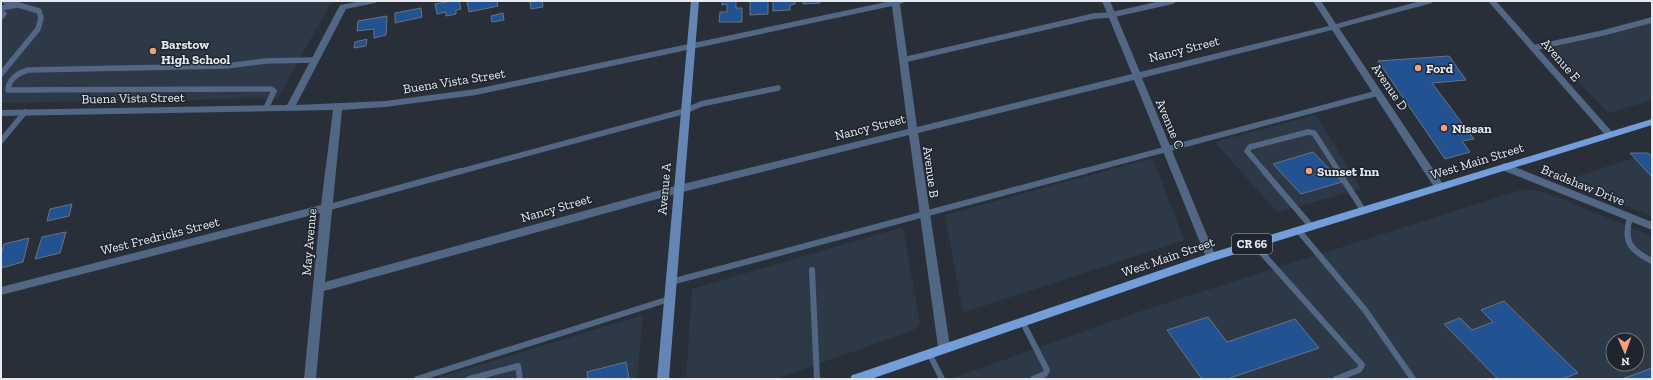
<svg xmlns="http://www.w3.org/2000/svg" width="1653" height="380" font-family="'Zilla Slab',serif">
<rect width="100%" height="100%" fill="#292f38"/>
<g fill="#2e3947" fill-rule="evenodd">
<path d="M1 1H339L330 4 278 98 1 103Z"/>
<path d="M1652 23V100L1608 113 1547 49 1609 35Z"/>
<path d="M1316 115 1361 189 1277 212 1215 142Z"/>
<path d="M1652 152V216L1563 181Z"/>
<path d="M1150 159 1154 161 1184 240 965 312 962 309 945 215Z"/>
<path d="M1524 189 1547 193 1652 236V379H950L1135 313ZM1613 340H1637V364H1613Z"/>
<path d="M903 227 920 324 914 330 775 379H686L692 289Z"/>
<path d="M643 315 637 379H434Z"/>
</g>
<g fill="#225292" stroke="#6b727d">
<path d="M452 1H459L461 9 456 10V14L446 16V12L437 14 435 4Z"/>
<path d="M467 1H497L498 6 469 12Z"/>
<path d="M542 1 543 7 531 9 530 2Z"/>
<path d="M722 1H736V8H742V22H719L720 12H727V4L722 5Z"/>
<path d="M750 1H768V14L750 15Z"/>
<path d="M773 1H795V4L790 5V10L773 11Z"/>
<path d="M803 1H820V3L803 4Z"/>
<path d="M421 8 422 17 395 23V13Z"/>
<path d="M503 13 504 20 492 22 491 16Z"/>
<path d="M387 16 386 35 374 38V29L357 31 358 21Z"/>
<path d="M367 39 366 46 354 48 355 42Z"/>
<path d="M1449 56 1466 80 1432 83 1474 139 1462 141 1470 152 1445 159 1378 61Z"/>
<path d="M1313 152 1342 182 1301 194 1273 164Z"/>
<path d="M1630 153H1648L1652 157V177Z"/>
<path d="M72 204 69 216 47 221 50 209Z"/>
<path d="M66 232 60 253 35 259 42 237Z"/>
<path d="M29 238 23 262 1 268V254L4 244Z"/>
<path d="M1504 301 1578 373 1562 379H1498L1444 324 1460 318 1472 330 1493 322 1481 310Z"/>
<path d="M1208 317 1227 342 1295 319 1319 348 1227 379H1202L1167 330Z"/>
<path d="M626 362 629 379H588L587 372Z"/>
<path d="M1652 368V379H1622Z"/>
</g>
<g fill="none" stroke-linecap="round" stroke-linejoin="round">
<g stroke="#526784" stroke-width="5.5">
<path d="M1 8 17 5"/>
<path d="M1 12 4 14 1 17"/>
<path d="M1533 48 1603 33 1652 20"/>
<path d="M903 60 1094 16 1111 15 1173 1"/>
<path d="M1 74 38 29 41 18 39 11 5 1"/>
<path d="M266 108 274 91 271 89 8 90C9 79 18 73 28 70L226 66 266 61 315 60"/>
<path d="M1 141 25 112"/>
<path d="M458 172 685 111 701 104 778 88"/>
<path d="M1081 172 1378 93"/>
<path d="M1265 172 1247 151 1250 147 1308 132 1314 133 1339 172"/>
</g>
<g stroke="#526784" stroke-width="6">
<path d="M1264 171 1311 226"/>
<path d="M1338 171 1363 210"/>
<path d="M326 208 461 171"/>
<path d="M1630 217C1623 242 1630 250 1652 261"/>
<path d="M1298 230 1365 310 1413 379"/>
<path d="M1254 244 1362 365 1359 370 1336 379"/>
<path d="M812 270 817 379"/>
<path d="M671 282 1085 171"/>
<path d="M1022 321 1047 370 1045 374 1033 379"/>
<path d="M929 353 942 379"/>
<path d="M417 379 669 299"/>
<path d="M469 379 518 366 520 379"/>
</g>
<g fill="#526784" fill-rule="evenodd">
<path d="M362 1H379L375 3 346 9 296 105 385 101 476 89 891 1H907L900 4 917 127 1132 74 1102 1H1110L1140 72 1329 26 1313 1H1321L1336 24 1420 1H1433L1432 3 1339 28 1445 187 1440 191 1436 190 1332 30 1142 78 1216 257 1215 260H1207L1206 257 1134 80 918 133 950 347 948 351 944 352 940 351 938 347 909 135 679 193 324 291 316 379H304L320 213 1 295V287L321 205 333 110 1 116V110L287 105 340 5ZM892 6 908 129 679 185 325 282 342 110 385 107 476 95Z"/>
<path d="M1488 1H1496L1613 133 1615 135 1613 137H1607Z"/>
<path d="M1505 163 1652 222V230L1502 170 1500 167 1502 164Z"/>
</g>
<path fill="#6586b4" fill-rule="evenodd" d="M691 1H699L669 379H657Z"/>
<path fill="#739ed9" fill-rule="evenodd" d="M1652 119V125L1213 261 871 379H850L852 375 856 374 1211 253Z"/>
</g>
<g fill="#f1a27b" stroke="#1f252e" stroke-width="1.5">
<circle cx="153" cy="51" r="4"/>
<circle cx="1418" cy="68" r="4"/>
<circle cx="1444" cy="128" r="4"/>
<circle cx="1309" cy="171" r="4"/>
</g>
<g text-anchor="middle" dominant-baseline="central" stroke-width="3" stroke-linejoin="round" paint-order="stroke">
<rect fill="#1f252e" stroke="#aaafb6" stroke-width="1" x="1232" y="234" width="40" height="20" rx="3"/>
<g font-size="12" font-weight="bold" fill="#e6eaf0">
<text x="1252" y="244">CR 66</text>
</g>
<g font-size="13" font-weight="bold" fill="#e6eaf0" stroke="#1f252e" text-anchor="start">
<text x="161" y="44">Barstow<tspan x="161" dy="15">High School</tspan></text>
<text x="1426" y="68">Ford</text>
<text x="1452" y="128">Nissan</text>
<text x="1317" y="171">Sunset Inn</text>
</g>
<g font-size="13" fill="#e6eaf0" stroke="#1f252e">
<text transform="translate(1184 49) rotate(-14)">Nancy Street</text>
<text transform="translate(1561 60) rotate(49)">Avenue E</text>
<text transform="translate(454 81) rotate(-9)">Buena Vista Street</text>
<text transform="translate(1390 87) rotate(56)">Avenue D</text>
<text transform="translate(133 98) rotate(-1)">Buena Vista Street</text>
<text transform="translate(1170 124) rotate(67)">Avenue C</text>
<text transform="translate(870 127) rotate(-14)">Nancy Street</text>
<text transform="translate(1477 161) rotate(-17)">West Main Street</text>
<text transform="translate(931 172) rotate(82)">Avenue B</text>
<text transform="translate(1583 185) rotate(22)">Bradshaw Drive</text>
<text transform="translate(664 189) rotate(-85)">Avenue A</text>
<text transform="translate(556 208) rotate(-16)">Nancy Street</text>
<text transform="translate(160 236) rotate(-14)">West Fredricks Street</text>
<text transform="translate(309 242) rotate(-85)">May Avenue</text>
<text transform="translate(1168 257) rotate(-19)">West Main Street</text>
</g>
</g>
<rect width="1653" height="380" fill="none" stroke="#e6eaf0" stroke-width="4"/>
<g transform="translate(1625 352) rotate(178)"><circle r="19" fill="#1f252e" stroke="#6f747c"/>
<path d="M0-3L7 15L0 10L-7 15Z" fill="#f1a27b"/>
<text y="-6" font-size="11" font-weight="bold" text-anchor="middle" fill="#e6eaf0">N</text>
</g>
</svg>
